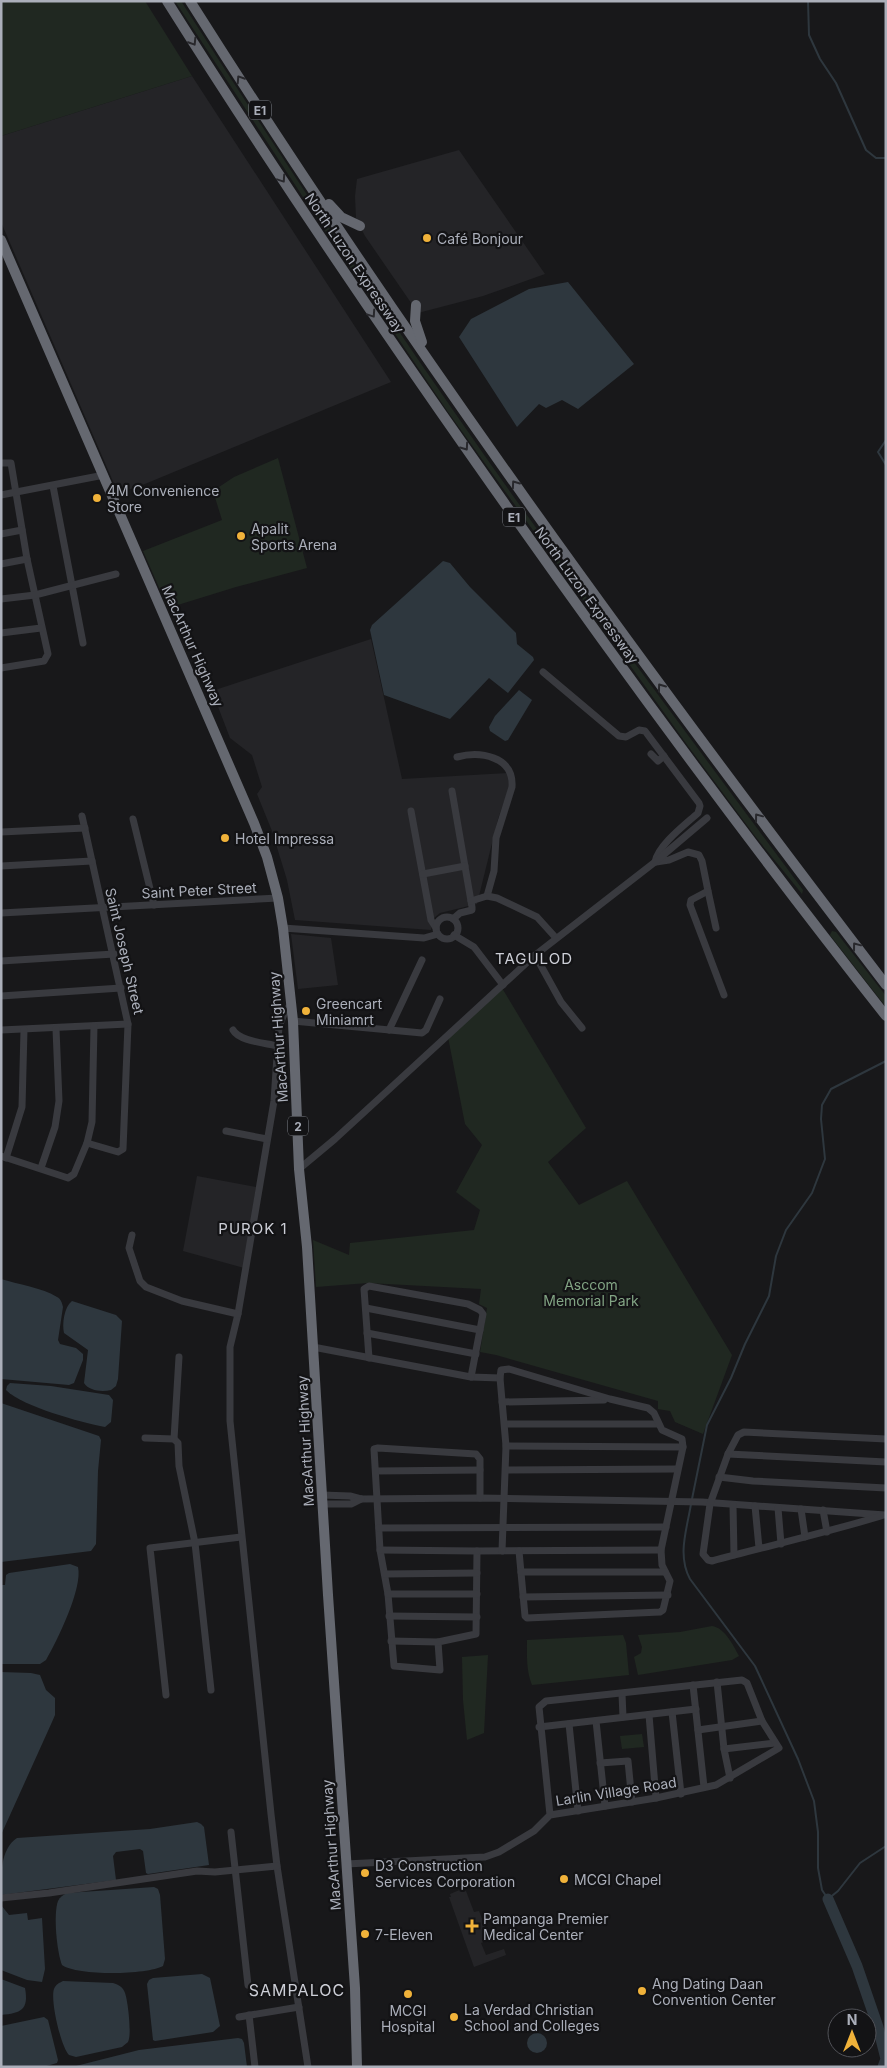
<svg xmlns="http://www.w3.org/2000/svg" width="887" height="2068" font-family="Inter,sans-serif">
<rect width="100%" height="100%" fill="#18181a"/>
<g fill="#242427">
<path d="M192 76 391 382 140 486 118 493 1 222V136Z"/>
<path d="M459 150 545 274 483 296 418 313 365 236 356 218 355 196 357 179Z"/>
<path d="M371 639 402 779 508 773 511 782 498 819 477 904 440 913 434 918 431 930 295 920 287 880 272 831 257 794 262 787 252 755 230 738 212 691Z"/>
<path d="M291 934 331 938 338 985 298 989Z"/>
<path d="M197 1176 256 1187 244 1268 183 1251Z"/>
<path d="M462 1889 463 1892 466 1891 474 1912 479 1911 490 1939 481 1943 486 1955 504 1949 506 1955 474 1967 449 1897H451L450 1894Z"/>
</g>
<g fill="#202821">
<path d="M1 1H145L192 76 1 136Z"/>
<path d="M175 1H181C280 156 382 309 487 459 590 605 697 747 803 890L802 894 755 836 688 746 448 412 318 220Z"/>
<path d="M278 458 307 568 236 587 168 608 143 551 222 520 213 491 234 477Z"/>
<path d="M832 931 836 932 886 996V1007L830 935Z"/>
<path d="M502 988 586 1128 548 1162 579 1205 627 1181 732 1355 703 1434 675 1422 670 1411 658 1409V1401L496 1355 480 1352 487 1308 479 1304 481 1289 368 1283 316 1287 313 1240 349 1255 350 1243 474 1230 480 1210 456 1192 482 1145 465 1124 448 1037Z"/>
<path d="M712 1626C725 1628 733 1645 739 1656L732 1660 638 1675 634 1657 641 1653 642 1647 638 1635 680 1632Z"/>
<path d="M623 1635 626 1643 629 1675 532 1685C526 1670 527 1656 527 1640Z"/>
<path d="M488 1655 484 1733 467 1740 463 1700 462 1657Z"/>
<path d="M642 1734 644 1747 622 1749 620 1736Z"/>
</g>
<g fill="#2e373e">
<path d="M568 282 634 364 578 409 562 400 546 408 539 404 517 427 459 337 471 319 529 289Z"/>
<path d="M443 561 450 563 470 587 516 633 517 644 533 657 534 660 508 693 489 678 450 719 384 695 370 630 372 625Z"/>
<path d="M519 690 532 700 508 740 505 741 490 731 489 727 495 716Z"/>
<path d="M1 1279C17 1284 43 1288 57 1297 61 1299 62 1303 63 1307L58 1340 60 1344 76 1348 83 1354V1360L74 1383 69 1385 1 1379Z"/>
<path d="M72 1301 116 1315 122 1321 118 1379 116 1386 111 1390C102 1392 89 1391 84 1383L88 1350 64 1333C62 1324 64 1307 72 1301Z"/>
<path d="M10 1383 51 1386 109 1395 113 1400 111 1422 105 1427C80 1422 23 1407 6 1390L7 1386Z"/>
<path d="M1 1403 99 1436 101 1440 98 1471 96 1544 91 1551 1 1562Z"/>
<path d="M70 1564 78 1567C83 1588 57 1641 46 1660L40 1664H1V1585H5L6 1575 9 1573Z"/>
<path d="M1 1672 31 1673 40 1675 46 1690 55 1698V1715L52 1722 1 1835Z"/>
<path d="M197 1822 201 1824 204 1827 209 1865 148 1874 146 1873 143 1851 140 1849 116 1852 113 1856 116 1880 1 1895C1 1876 0 1849 17 1838L150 1829Z"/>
<path d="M154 1887 158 1889 160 1895 165 1959 163 1966C147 1975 77 1976 62 1965 57 1953 53 1914 58 1901 60 1897 63 1895 67 1893Z"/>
<path d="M1 1905 9 1915 27 1913 28 1920 42 1918 45 1969 42 1982 27 1980 1 1970Z"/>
<path d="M202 1974 210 1978 220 2026 213 2032 155 2041 153 2040 147 1984 149 1980 153 1978Z"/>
<path d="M1 1979 25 1988C29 2010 21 2013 1 2015Z"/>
<path d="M63 1981 113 1983C119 1985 123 1987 125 1993 128 2001 132 2035 128 2042 127 2043 123 2046 122 2047L76 2057 69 2055C61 2047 50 2000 54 1989 56 1984 59 1983 63 1981Z"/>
<path d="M44 2017 48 2020 58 2060 57 2063 43 2067H1V2026Z"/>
<circle cx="537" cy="2043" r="10"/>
<path d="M238 2038 242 2039 244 2043 247 2067H72L139 2050Z"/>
</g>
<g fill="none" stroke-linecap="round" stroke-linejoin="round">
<g stroke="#2e373e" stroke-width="2">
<path d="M808 1 809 35 820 59 836 83 866 150 876 158H886"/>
<path d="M886 440 878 452 886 465"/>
<path d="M692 1499 707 1425 731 1378 745 1344 769 1296 776 1256 786 1230 812 1193 825 1159 821 1119 822 1105 831 1089 886 1061"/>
<path d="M691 1504C687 1529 677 1555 690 1579L755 1666 798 1759 814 1801 818 1832V1868L822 1890 828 1899 838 1891 860 1863 886 1846"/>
</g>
<path stroke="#2e373e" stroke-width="11" d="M828 1899 857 1966 878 2027 886 2059 883 2067"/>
<g stroke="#393a3f" stroke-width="7">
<path d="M1 463H11L27 559 48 654 44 661 1 668"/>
<path d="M53 486 83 643"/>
<path d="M1 495 104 475"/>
<path d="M1 534 22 530"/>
<path d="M1 564 27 559"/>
<path d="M1 599 35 595 116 574"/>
<path d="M1 633 41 628"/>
<path d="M543 672 619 736 626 737 639 730 645 731 699 803 700 806 698 813C686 824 658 845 655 862"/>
<path d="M651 754 658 761 664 756"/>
<path d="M457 757C480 751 514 756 512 787L496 838 494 871 487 896"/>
<path d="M452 791 472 907V910L460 913 453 919"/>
<path d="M411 811 431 920 436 928"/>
<path d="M82 816 128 1024 123 1149 118 1152 87 1143"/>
<path d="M133 819 154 905"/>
<path d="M1 832 85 828"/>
<path d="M656 862 669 860 688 852 699 855 702 861 708 891 691 900 690 905 724 995"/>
<path d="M1 866 92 861"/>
<path d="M423 874 465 866"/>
<path d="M708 891 716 928"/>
<path d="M471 901 487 896 497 898 537 917 556 938"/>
<path d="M1 913 278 898"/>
<circle cx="447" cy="928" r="11"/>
<path d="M283 928 424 938 438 934"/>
<path d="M454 935 474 947 503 985"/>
<path d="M534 956 540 964 561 1002 582 1028"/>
<path d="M1 961 114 954"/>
<path d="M1 996 121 988"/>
<path d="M291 1004 285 1012 279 1026 274 1101 238 1314 230 1347V1421L271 1814 277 1866 308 2067"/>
<path d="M293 1021 422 1033 426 1030 440 999"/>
<path d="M1 1030 128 1024"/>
<path d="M233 1030C239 1041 265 1043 277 1046"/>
<path d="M389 1030 422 960"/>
<path d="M226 1131 267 1139"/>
<path d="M1 1156 68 1178 74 1174 87 1143 92 1122 94 1026"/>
<path d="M6 1158 22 1107 24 1030"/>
<path d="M41 1168 55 1127 59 1101 56 1029"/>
<path d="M299 1169 335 1139 534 956 655 862 707 818"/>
<path d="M132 1235 129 1248 140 1281 146 1287 182 1301 238 1314"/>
<path d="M366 1308 480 1330"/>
<path d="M367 1333 476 1354"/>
<path d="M313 1347 471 1377 500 1378"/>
<path d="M369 1358 364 1289 369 1286 468 1304 480 1310 483 1314 471 1377"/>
<path d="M502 1402 604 1400"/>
<path d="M505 1424H657"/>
<path d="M145 1438 174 1439 178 1443 179 1466 195 1543 211 1690"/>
<path d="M174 1439 179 1357"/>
<path d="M506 1446 683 1447"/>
<path d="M728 1454 886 1462"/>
<path d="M506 1470 677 1469"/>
<path d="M376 1471 480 1470"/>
<path d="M719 1477 753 1481 886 1488"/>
<path d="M322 1495 350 1496 361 1499 480 1498 702 1502 885 1515"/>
<path d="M480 1498V1459L476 1454 378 1448 374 1449 380 1550 388 1594 394 1666 440 1670 438 1642 476 1634 477 1551 661 1550"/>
<path d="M323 1504H351L361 1499"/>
<path d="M733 1505 734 1555"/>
<path d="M755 1506 759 1548"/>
<path d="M778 1508 781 1544"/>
<path d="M801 1509 805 1537"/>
<path d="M823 1510 827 1532"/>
<path d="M881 1516C824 1533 768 1546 712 1561L708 1560 703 1554 710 1504 728 1454 738 1435 744 1432 886 1439"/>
<path d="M379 1528 666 1527"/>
<path d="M380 1550 477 1551"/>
<path d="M502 1551 506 1446 500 1378 501 1370 509 1369 610 1399 648 1408 654 1413 662 1430 682 1439 683 1447 661 1550 662 1565 670 1581 663 1610 660 1612 527 1618 525 1616 519 1551"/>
<path d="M521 1572H665"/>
<path d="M385 1574 477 1573"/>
<path d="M388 1594H477"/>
<path d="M523 1597 668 1595"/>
<path d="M389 1616 477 1617"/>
<path d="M391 1641 438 1642"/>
<path d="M717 1682 724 1749 730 1778"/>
<path d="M693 1685 704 1787"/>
<path d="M622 1694 623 1717"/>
<path d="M166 1695 150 1548 241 1537"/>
<path d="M672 1712 681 1794"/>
<path d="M649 1715 656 1798"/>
<path d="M596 1721 605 1806"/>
<path d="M569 1724 578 1811"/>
<path d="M539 1727 696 1709"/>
<path d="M698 1730 762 1721"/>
<path d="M724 1749 775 1743"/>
<path d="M600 1763 628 1761 632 1802"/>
<path d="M231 1832 248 1985"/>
<path d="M346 1864 485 1857 499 1852 534 1831 550 1815 656 1798 716 1785 779 1748 762 1721 747 1683 742 1680 546 1701 539 1707 550 1815"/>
<path d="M1 1898 49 1893 197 1871 215 1872 277 1866"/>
<path d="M249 2015 255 2067"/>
<path d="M239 2017 299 2007"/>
</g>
<g stroke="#656870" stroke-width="10">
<path d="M167 1C266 158 370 312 477 464 608 651 744 836 886 1016"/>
<path d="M190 1C405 341 642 666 886 985"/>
<path d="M329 204 341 217 360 226"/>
<path d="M1 240 254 823 267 857 278 898 283 928 293 1021 299 1169 307 1247 328 1595 355 1988 357 2067"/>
<path d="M416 305 415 321 422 342"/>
</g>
</g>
<defs><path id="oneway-chevron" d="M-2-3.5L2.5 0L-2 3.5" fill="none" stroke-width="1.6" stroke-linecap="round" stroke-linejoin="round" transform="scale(1.25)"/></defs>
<g stroke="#28282c">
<use href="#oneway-chevron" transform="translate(193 42) rotate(58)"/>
<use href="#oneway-chevron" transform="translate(240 79) rotate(-123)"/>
<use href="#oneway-chevron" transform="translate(282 179) rotate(56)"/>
<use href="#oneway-chevron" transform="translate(372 314) rotate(56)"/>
<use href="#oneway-chevron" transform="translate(465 447) rotate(55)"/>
<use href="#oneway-chevron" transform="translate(515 484) rotate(-125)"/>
<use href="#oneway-chevron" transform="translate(661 687) rotate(-126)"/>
<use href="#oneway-chevron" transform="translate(758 817) rotate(-127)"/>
<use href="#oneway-chevron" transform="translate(856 946) rotate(-127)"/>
</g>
<g fill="#f0b23a" stroke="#131315" stroke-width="2">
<circle cx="427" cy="238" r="5"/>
<circle cx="97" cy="498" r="5"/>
<circle cx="241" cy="536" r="5"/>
<circle cx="225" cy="838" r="5"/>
<circle cx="306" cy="1011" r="5"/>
<circle cx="365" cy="1873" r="5"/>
<circle cx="564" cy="1879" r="5"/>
<path d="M469.5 1918.5h5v5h5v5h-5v5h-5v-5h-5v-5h5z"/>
<circle cx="365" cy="1934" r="5"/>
<circle cx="642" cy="1991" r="5"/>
<circle cx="408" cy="1994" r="5"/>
<circle cx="454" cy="2017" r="5"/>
</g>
<g text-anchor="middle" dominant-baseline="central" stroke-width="4.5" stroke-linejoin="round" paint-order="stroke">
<g fill="#131315" stroke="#7d8088" stroke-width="1">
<rect x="249" y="100.5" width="22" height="19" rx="4"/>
<rect x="503" y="507.5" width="22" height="19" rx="4"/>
<rect x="288" y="1116.5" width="20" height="19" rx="4"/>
</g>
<g font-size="12" font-weight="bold" fill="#abafba">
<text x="260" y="110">E1</text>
<text x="514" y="517">E1</text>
<text x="298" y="1126">2</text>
</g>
<g font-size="14" fill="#abafba" stroke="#131315" text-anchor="start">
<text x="437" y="238">Café Bonjour</text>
<text x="107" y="490">4M Convenience<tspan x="107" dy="16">Store</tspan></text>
<text x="251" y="528">Apalit<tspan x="251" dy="16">Sports Arena</tspan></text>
<text x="235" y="838">Hotel Impressa</text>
<text x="316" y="1003">Greencart<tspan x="316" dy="16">Miniamrt</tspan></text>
<text x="375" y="1865">D3 Construction<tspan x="375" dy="16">Services Corporation</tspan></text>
<text x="574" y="1879">MCGI Chapel</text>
<text x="483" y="1918">Pampanga Premier<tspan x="483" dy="16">Medical Center</tspan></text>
<text x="375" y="1934">7-Eleven</text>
<text x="652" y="1983">Ang Dating Daan<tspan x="652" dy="16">Convention Center</tspan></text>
<text x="464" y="2009">La Verdad Christian<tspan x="464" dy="16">School and Colleges</tspan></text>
<text x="408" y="2010" text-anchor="middle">MCGI<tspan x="408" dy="16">Hospital</tspan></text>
</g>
<g font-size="14" fill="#abafba" stroke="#131315">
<text transform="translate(355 263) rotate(56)">North Luzon Expressway</text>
<text transform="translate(587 595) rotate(54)">North Luzon Expressway</text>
<text transform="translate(193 646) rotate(66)">MacArthur Highway</text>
<text transform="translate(199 890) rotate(-3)">Saint Peter Street</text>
<text transform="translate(125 951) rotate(77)">Saint Joseph Street</text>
<text transform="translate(278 1037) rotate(-94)">MacArthur Highway</text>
<text transform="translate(305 1441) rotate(-93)">MacArthur Highway</text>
<text transform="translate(616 1791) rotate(-9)">Larlin Village Road</text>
<text transform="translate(331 1845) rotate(-94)">MacArthur Highway</text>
</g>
<g font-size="14" fill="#82a484" stroke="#131315">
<text x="591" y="1284">Asccom<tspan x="591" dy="16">Memorial Park</tspan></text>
</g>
<g font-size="15" letter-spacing="1" fill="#ccced6" stroke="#131315">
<text x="534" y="958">TAGULOD</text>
<text x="253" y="1228">PUROK 1</text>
</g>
<g font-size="16" letter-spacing="1" fill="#ccced6" stroke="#131315">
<text x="297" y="1990">SAMPALOC</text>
</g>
</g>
<rect width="887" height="2068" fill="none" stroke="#abafba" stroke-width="5"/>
<g transform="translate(852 2033)"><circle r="24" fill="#131315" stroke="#505157"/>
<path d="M0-4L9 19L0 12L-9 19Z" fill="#f0b23a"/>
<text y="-8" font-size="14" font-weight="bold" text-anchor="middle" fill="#abafba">N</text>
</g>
</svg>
